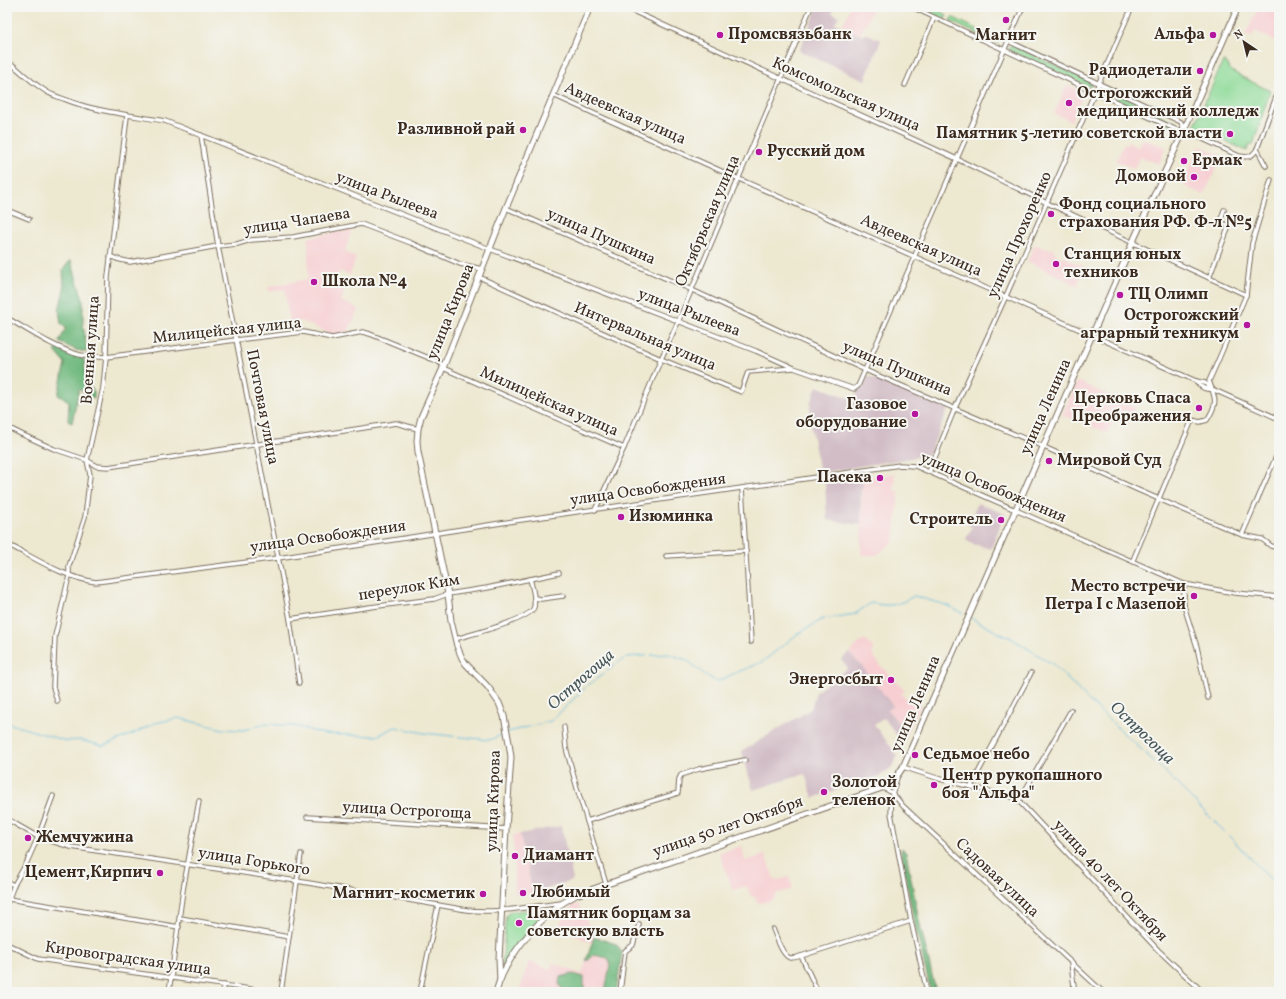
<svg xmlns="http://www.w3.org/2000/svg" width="1286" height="999" font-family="Vollkorn,serif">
<rect width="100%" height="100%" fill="#f6f6f2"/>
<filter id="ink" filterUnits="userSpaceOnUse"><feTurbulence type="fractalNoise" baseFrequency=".025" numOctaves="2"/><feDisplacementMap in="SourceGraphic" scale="8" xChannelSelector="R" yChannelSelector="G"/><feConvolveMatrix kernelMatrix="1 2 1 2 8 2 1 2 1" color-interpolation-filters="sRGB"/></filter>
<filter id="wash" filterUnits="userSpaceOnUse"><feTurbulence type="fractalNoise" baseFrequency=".012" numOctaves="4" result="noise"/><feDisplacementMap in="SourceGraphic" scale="16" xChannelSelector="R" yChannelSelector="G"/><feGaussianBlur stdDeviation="0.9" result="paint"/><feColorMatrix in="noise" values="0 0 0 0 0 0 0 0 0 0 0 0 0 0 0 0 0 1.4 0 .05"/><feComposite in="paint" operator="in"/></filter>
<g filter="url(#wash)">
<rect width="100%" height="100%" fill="#ede8d0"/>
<g fill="#f7cfd2">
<path d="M851 7H874L860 35 842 26Z"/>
<path d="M1255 7H1279V43L1255 31 1252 37 1245 35 1258 9Z"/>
<path d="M1067 85 1084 93 1071 121 1054 114Z"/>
<path d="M1142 139 1166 147 1159 164 1140 157 1134 169 1116 161 1124 144 1127 145 1128 142 1138 147Z"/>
<path d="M1200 146 1222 156 1204 195 1184 186V184H1182Z"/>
<path d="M352 229 345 251 356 258 350 275 339 271 335 285 345 289 341 301 359 309 348 331 335 336 301 321 289 323 285 289 269 292 268 287 308 279V238Z"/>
<path d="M1035 244 1045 249 1046 248 1051 250 1052 248 1054 249 1053 250 1056 252 1055 253 1058 256 1065 258V257L1068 258V260L1085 267 1077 285 1027 261Z"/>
<path d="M1077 381 1135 407 1128 425 1114 419 1108 433 1062 415Z"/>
<path d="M895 473 894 490 899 491 894 541 877 555H861L862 479Z"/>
<path d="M864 639 874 649 872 653 880 665 905 691 901 694 908 700 921 705 907 734 888 710 893 706 849 653Z"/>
<path d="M520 834 533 894H515L513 835Z"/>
<path d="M742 846 745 861 765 855 775 881 789 877 793 889 776 894 774 899 762 903 757 902 754 896 751 897 747 886 733 890 719 853Z"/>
<path d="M578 904 590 927 594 937 616 944 622 953 616 992H519L529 961 550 969 553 963 582 974 592 943 558 928 564 916 572 906Z"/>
</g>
<g fill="#d2bdc6">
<path d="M818 7H835L832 13 839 16 835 23 863 36 865 33 881 40 865 80 799 51Z"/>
<path d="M868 376 948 409 929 455 820 473 811 428 810 404 817 386 854 400 860 385 863 386Z"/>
<path d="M862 479 863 488 861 489V525L827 520 825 483Z"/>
<path d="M978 503 1005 514 991 549 973 544 966 539 972 527 968 525Z"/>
<path d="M849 653 862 666 893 706 888 710 907 734 905 739 897 735 884 718 874 725 898 756 891 768 879 776 813 798 805 774 753 790 742 751 811 709 816 692 848 668 841 660Z"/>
<path d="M561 826 573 880 533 894 520 834Z"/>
</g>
<g fill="#8eda98" stroke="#64825b">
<path d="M919 7H930L947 15 945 19Z"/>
<path d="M952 17 999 40 998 44 950 21Z"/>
<path d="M1011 45 1092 82 1090 87 1009 50Z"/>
<path d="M1223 61 1227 63 1231 71 1270 91 1253 145 1249 144 1247 151 1194 127Z"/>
<path d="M1103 87 1177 123 1175 127 1101 91Z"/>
<path d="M542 908 544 913 512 952 502 969 506 915 510 912Z"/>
</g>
<g fill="#72ba80" stroke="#56724f">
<path d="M71 260 83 300V323L87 352 76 350 59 342 66 328 61 324 59 310 64 289 63 269Z"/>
<path d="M57 349 84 359 86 383 94 391V399L79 389 72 423 68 421 69 401 58 395 65 363 55 351Z"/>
<path d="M902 848 906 853 919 920 936 992H931L914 921 901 852Z"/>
<path d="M594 937 616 944 622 953 616 992H605L610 964 608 958 594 955 590 959 586 961Z"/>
<path d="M573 974 584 977V992H560L562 988 559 984 560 977Z"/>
</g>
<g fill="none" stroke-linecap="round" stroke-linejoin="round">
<g stroke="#62bbe0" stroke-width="1">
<path d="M971 618 999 633 1011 638 1054 665 1088 700 1157 764 1231 838 1279 888"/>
<path d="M7 723 66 741 80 740 103 746 133 734 155 723 178 718 223 729 243 730 266 724 295 726 324 734 377 736 395 727 424 733 490 740 505 733"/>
<path d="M508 732 551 721 587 686 626 657 669 654 687 660 704 674 717 682 735 673 762 662 799 633 823 619 855 614 871 603C891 607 896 606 914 596L946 605 962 613"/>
</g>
</g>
</g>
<g filter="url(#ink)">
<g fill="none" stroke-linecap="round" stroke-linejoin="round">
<defs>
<g id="minor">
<path d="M624 7 957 159 1047 203 1246 295"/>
<path d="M912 7 1177 130H1184L1239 156C1248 158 1252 157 1257 149L1279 89"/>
<path d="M1008 41 1181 122 1184 130"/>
<path d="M7 77 13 65C24 75 34 84 47 92 52 95 58 97 64 99 96 112 131 115 165 121L490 249 756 351 794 368 854 389 858 386 865 370 1023 7"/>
<path d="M905 85 934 18"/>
<path d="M553 95 739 179 1196 381 1205 383 1212 389 1279 419"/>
<path d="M201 135 218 246 290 619 299 683"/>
<path d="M1257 149 1266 166"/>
<path d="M506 208 692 290 865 370 1042 446 1138 490 1242 535 1262 539 1271 546 1279 548"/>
<path d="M7 210 29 219"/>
<path d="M110 256 117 259 130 262 218 246 237 244 251 240 293 237 361 224 411 243 460 264 482 269"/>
<path d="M479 277 661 359 741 392 748 372 793 368"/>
<path d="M1209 278 1229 226 1220 222 1224 210"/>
<path d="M7 318C30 331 54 348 80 355 89 357 97 357 106 357L236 340 303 332 332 338 363 332 370 334 439 362 441 364 443 368 624 448"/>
<path d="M1196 381C1201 387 1204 390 1212 389"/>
<path d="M7 427 21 434 54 449 87 460 96 466 108 467 396 423 418 429"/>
<path d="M929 472 955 408 1006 296 1132 7"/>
<path d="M742 488 751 642"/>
<path d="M595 510 624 448 661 359 678 322 811 7"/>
<path d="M1242 535 1279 450"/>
<path d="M7 544C35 558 64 578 96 582L278 558 514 521 900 465 915 466 929 472 1184 584 1235 593 1279 597"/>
<path d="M666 556 746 551"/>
<path d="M1133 560 1192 420 1200 422 1207 420C1218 403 1216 399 1209 381L1217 363 1246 295 1252 243 1271 180"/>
<path d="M1184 584V606L1197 647 1208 698"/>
<path d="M534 598 541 599 563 596"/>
<path d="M290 619 370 607 434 599 448 594 487 588 559 573"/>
<path d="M455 639C468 635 531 620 534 607 536 598 532 587 530 579"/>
<path d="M57 701 53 687 55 636 69 576V566L85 517 90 475 87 460 103 388 106 357 108 277 127 116"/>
<path d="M564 727 566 748 577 788 606 884"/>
<path d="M903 767 940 779 1016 798 1158 950 1203 992"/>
<path d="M897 778 892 794 891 813 911 921 927 992"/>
<path d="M971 786 1031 673"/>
<path d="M882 788C892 790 897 799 903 806L1103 992"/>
<path d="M1019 801 1071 710"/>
<path d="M307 817 506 829"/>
<path d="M7 819 38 837 71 847 297 881 467 910C496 914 532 906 562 903"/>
<path d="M587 821 678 793 679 779 681 775 699 769 745 760"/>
<path d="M7 882 14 885"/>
<path d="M9 899 179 927"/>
<path d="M7 903 14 885 27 862 38 837 53 796"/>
<path d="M180 918 289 937"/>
<path d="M773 929C776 936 783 958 791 958 794 958 798 957 801 956"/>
<path d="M7 944 38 959 272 992"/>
<path d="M1071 963 1074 986 1073 992"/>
<path d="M169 992 183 890 199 801"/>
<path d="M222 992 224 985"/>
<path d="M281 992 301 854"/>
<path d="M420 992 438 905"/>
<path d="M620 992 625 951 633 945 639 924"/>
<path d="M818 992 801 956 911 921"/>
</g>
<g id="secondary">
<path d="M500 980 499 959 506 829 510 771 511 757 509 743 504 716 499 703 488 687 466 664 462 658 457 646 451 621 448 594 418 452 417 441 418 429 421 417 443 368 506 208 590 7"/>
<path d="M496 992C506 955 542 913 576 895L879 789C892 784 896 778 903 767L1135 237 1184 130 1238 7"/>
</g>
</defs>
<use href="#minor" stroke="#796c5c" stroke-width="5.5"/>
<use href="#secondary" stroke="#796c5c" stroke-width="7"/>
<use href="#minor" stroke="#fff" stroke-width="3.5"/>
<use href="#secondary" stroke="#fff" stroke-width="5"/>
</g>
</g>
<g fill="#b5179e" stroke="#f6f6f2" stroke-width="1.5">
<circle cx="1006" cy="20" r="4"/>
<circle cx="720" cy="35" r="4"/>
<circle cx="1213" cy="35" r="4"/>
<circle cx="1200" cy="71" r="4"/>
<circle cx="1069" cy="103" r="4"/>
<circle cx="523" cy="130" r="4"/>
<circle cx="1230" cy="134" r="4"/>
<circle cx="759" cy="152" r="4"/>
<circle cx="1184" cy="161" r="4"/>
<circle cx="1194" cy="177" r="4"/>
<circle cx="1051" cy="214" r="4"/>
<circle cx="1056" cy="264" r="4"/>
<circle cx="314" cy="282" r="4"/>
<circle cx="1120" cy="295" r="4"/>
<circle cx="1247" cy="325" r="4"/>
<circle cx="1199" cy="408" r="4"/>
<circle cx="915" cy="414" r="4"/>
<circle cx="1049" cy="461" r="4"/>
<circle cx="880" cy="478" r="4"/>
<circle cx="621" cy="517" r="4"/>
<circle cx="1001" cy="520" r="4"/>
<circle cx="1194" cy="596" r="4"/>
<circle cx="891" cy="680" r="4"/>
<circle cx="915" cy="755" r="4"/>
<circle cx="934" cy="785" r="4"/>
<circle cx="824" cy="792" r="4"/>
<circle cx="28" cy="838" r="4"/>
<circle cx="515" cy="856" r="4"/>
<circle cx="160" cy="873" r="4"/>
<circle cx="523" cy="893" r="4"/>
<circle cx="483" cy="894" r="4"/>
<circle cx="519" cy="923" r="4"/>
</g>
<g text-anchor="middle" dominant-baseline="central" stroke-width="4" stroke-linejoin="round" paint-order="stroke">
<g font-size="16" font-weight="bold" fill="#3b2a1e" stroke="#f6f6f2" text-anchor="start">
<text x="728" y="35">Промсвязьбанк</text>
<text x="1205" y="35" text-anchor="end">Альфа</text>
<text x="1006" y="36" text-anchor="middle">Магнит</text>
<text x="1192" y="71" text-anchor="end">Радиодетали</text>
<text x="1077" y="94">Острогожский<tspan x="1077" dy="18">медицинский колледж</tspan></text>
<text x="515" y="130" text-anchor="end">Разливной рай</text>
<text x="1222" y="134" text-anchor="end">Памятник 5-летию советской власти</text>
<text x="767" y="152">Русский дом</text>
<text x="1192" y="161">Ермак</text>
<text x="1186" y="177" text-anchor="end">Домовой</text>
<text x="1059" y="205">Фонд социального<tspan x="1059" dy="18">страхования РФ. Ф-л №5</tspan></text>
<text x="1064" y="255">Станция юных<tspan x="1064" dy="18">техников</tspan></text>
<text x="322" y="282">Школа №4</text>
<text x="1128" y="295">ТЦ Олимп</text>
<text x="1239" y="316" text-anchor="end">Острогожский<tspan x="1239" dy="18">аграрный техникум</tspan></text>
<text x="1191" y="399" text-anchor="end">Церковь Спаса<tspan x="1191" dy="18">Преображения</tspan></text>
<text x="907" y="405" text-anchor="end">Газовое<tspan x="907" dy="18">оборудование</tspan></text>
<text x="1057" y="461">Мировой Суд</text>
<text x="872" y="478" text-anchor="end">Пасека</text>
<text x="629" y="517">Изюминка</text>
<text x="993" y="520" text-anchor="end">Строитель</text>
<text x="1186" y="587" text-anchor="end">Место встречи<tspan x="1186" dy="18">Петра I с Мазепой</tspan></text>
<text x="883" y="680" text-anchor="end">Энергосбыт</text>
<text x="923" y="755">Седьмое небо</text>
<text x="942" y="776">Центр рукопашного<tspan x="942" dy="18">боя "Альфа"</tspan></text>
<text x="832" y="783">Золотой<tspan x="832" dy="18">теленок</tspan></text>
<text x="36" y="838">Жемчужина</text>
<text x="523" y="856">Диамант</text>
<text x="152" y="873" text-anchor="end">Цемент,Кирпич</text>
<text x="531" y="893">Любимый</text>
<text x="475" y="894" text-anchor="end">Магнит-косметик</text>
<text x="527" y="914">Памятник борцам за<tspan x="527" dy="18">советскую власть</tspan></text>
</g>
<g font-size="16" fill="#3b2a1e" stroke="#f6f6f2">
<text transform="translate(846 95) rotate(24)">Комсомольская улица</text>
<text transform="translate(625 114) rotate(24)">Авдеевская улица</text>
<text transform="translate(387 196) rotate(21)">улица Рылеева</text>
<text transform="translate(708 221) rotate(-67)">Октябрьская улица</text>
<text transform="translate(297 222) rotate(-9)">улица Чапаева</text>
<text transform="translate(1020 235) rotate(-66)">улица Прохоренко</text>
<text transform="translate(601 237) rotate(24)">улица Пушкина</text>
<text transform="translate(921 246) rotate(24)">Авдеевская улица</text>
<text transform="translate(451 312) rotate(-68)">улица Кирова</text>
<text transform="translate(689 313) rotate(21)">улица Рылеева</text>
<text transform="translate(227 331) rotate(-6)">Милицейская улица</text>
<text transform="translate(645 337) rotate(23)">Интервальная улица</text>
<text transform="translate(91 350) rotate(-86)">Военная улица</text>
<text transform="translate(897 369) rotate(23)">улица Пушкина</text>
<text transform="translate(549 402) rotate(24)">Милицейская улица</text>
<text transform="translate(262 407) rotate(79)">Почтовая улица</text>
<text transform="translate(1046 407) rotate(-66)">улица Ленина</text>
<text transform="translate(993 488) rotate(23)">улица Освобождения</text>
<text transform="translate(648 490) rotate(-8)">улица Освобождения</text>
<text transform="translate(328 537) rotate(-8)">улица Освобождения</text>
<text transform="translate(409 588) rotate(-9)">переулок Ким</text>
<text transform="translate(916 704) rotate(-67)">улица Ленина</text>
<text transform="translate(494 801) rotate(-88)">улица Кирова</text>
<text transform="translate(407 811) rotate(3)">улица Острогоща</text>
<text transform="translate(728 827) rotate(-19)">улица 50 лет Октября</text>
<text transform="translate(254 862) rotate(9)">улица Горького</text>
<text transform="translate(997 878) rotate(43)">Садовая улица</text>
<text transform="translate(1110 881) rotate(47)">улица 40 лет Октября</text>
<text transform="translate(128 959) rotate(8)">Кировоградская улица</text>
</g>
<g font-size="17" font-style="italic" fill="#475658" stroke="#f6f6f2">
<text transform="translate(581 680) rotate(-41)">Острогоща</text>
<text transform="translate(1142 733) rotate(44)">Острогоща</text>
</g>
</g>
<rect width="1286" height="999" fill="none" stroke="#f6f6f2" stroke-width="24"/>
<g transform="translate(1244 42) rotate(325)" stroke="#f6f6f2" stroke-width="3" paint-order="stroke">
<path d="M0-3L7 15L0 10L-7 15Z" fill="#3b2a1e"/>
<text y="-6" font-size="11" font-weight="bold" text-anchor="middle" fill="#3b2a1e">N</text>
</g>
</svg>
